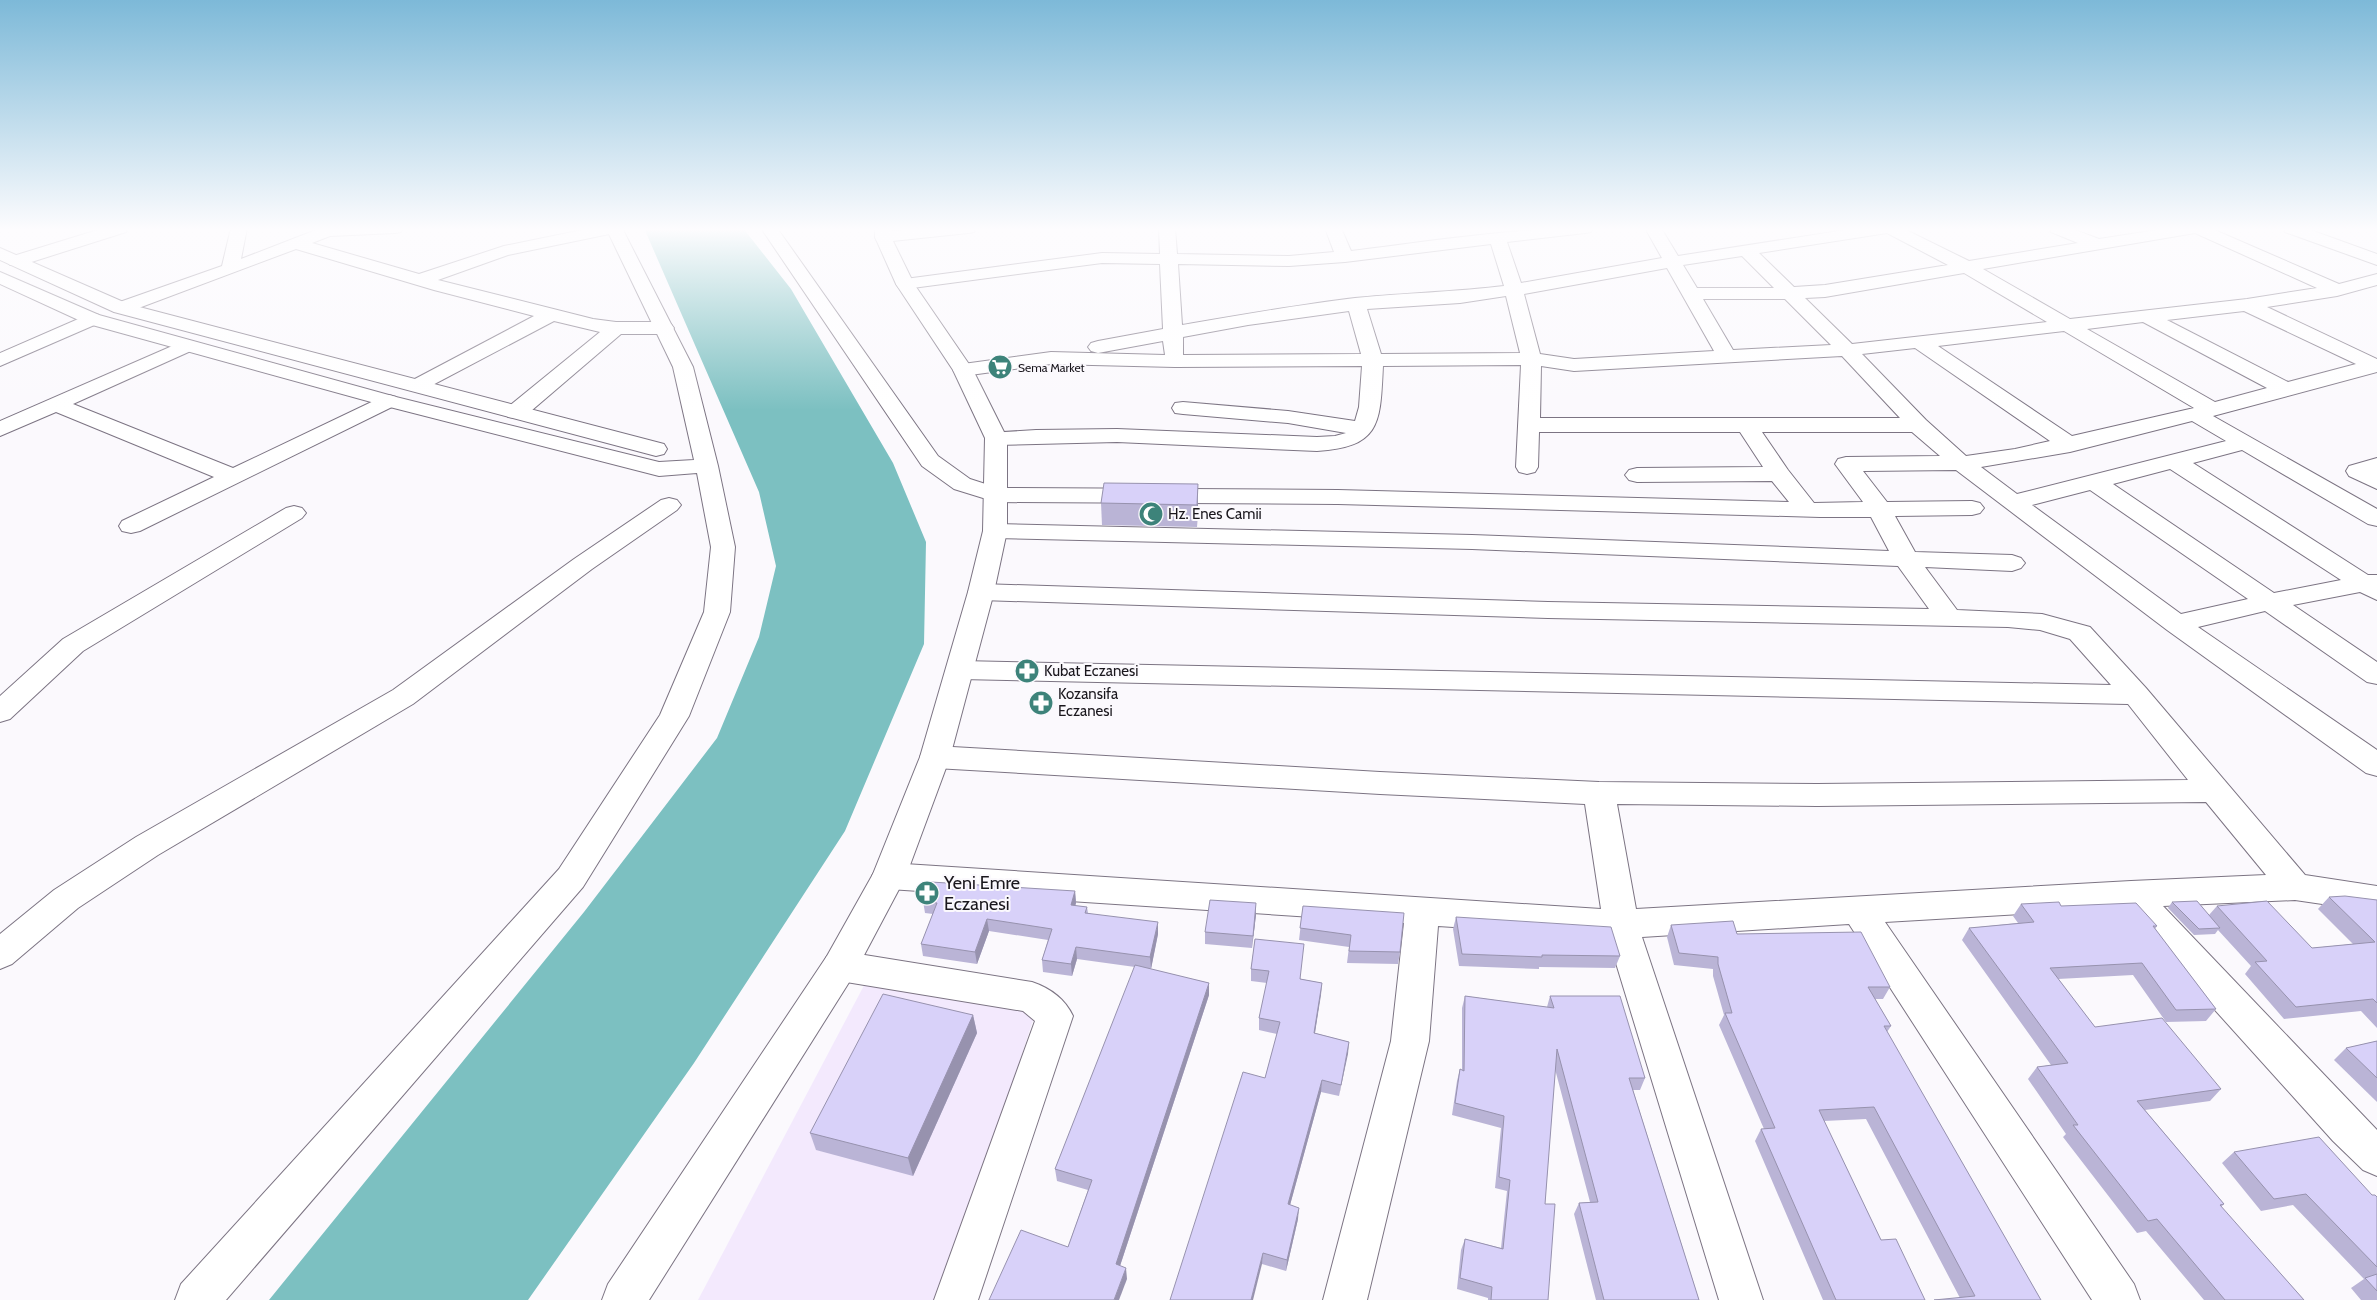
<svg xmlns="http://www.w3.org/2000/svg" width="2377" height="1300" font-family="Cabin,sans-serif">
<rect width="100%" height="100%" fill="#fbf9fd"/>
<path fill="#f3e9fd" d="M869 976 1036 1011 942 1300H698Z"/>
<path fill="#7cc0c1" d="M644 228H743L791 289 893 463 926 542 924 644 845 831 694 1063 528 1300H269L584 912 717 738 759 637 776 566 759 492Z"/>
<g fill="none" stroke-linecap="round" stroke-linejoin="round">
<defs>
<g id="street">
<path d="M104 228H128L126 232 22 265H10L7 261 10 257Z"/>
<path d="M231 228H247L241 259 321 228H403L401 232 395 233 330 236 312 243 419 274 504 246 592 228H622L620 232 614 233 508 255 438 280 593 319 616 322H664L671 324 674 328 671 332 664 334H621L524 417 516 418 508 417 505 412 508 407 600 332 554 321 425 389 418 391 411 389 408 385 411 381 534 316 434 290 296 249 128 312H114L112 308 114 304 222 266Z"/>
<path d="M761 228H777L938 456 970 479 998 488 1338 490 1789 502 1772 481 1637 482 1629 480 1625 475 1629 470 1637 468 1763 467 1740 432H1539L1538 467 1535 472 1527 474 1519 472 1516 467 1521 365 1383 366C1380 422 1382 447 1317 451L1117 442 996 445 988 443 985 438 988 433 1036 430 1117 429 1317 437 1335 436 1346 433 1288 423 1183 414 1175 413 1172 408 1175 403 1183 402 1288 411 1355 421 1359 407 1362 366 1175 367 1051 364 963 376 956 374 953 370 956 366 963 364 1051 352 1165 355 1163 341 1098 353 1091 351 1088 347 1091 343 1098 341 1163 329 1160 264 1102 263 905 289 899 288 896 284 899 280 905 279 1102 253 1160 254 1159 228H1175L1177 254 1289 256 1334 252 1325 228H1341L1351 251C1432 241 1512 228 1593 228L1591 232 1585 233 1507 242 1521 283 1662 258 1645 228H1661L1678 256 1858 228H1902L1969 261 2078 243 2051 232 2049 228H2070L2099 239 2170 228H2210L2339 284 2377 274V285L2337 296 2267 307 2377 359V372L2213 416 2377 509V526L2368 524 2242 450 2193 463 2368 575H2377V600L2360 592 2293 605 2377 662V684L2367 682 2265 611 2198 627 2377 750V776L2366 773 2167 630 1956 470 1863 471 1887 502 1972 501 1980 503 1984 508 1980 513 1972 515 1895 516 1915 552 2012 555 2021 558 2025 563 2021 568 2012 571 1925 567 1957 610 2042 614 2090 627 2146 688 2305 875 2377 886V912L2295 900 2163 906 2377 1130V1176L2363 1170 2333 1141 2123 908 1885 922 2134 1284 2140 1300H2092L1849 924 1642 937 1763 1300H1719L1608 937 1438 926 1429 1041 1367 1300H1323L1391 1041 1404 923 889 889 877 885 872 876 877 867 889 863 1601 909 1585 804 1380 794 935 768 924 765 920 757 924 749 935 746 1380 772 1599 782 1817 784 2188 780 2128 704 961 679 951 676 947 670 951 664 961 661 2111 685 2070 639 2040 630 2008 627 1548 618 981 600 972 598 968 592 972 586 981 584 1548 602 1929 609 1898 566 1472 549 995 538 986 536 983 531 986 526 995 524 1472 535 1889 551 1871 517H1820L1338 504 996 502 954 489 922 466ZM1887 233 1948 265 1825 285 1794 287 1759 253ZM2195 233 2317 288 2247 299 2070 319 1983 269ZM1491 244 1504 286C1454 292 1405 293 1355 298 1297 305 1240 315 1182 325L1178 264 1289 266 1345 262ZM1742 256 1774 288H1697L1683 265ZM1667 268 1714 351 1574 359 1540 354 1524 294ZM1964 273 2047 322 1852 344 1805 298 1825 297ZM1506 296 1520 353 1381 354 1367 309 1460 303ZM1703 299H1785L1831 345 1733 350ZM1349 311 1361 354 1183 355V337L1248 325ZM2244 311 2356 364 2288 382 2167 320ZM2143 322 2267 388 2215 402 2087 329ZM2064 331 2194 408 2072 436 1938 346ZM1915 348 2050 441 2015 449 1966 456 1926 420 1862 354ZM1842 356 1900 418H1540L1541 366 1574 371ZM2192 421 2226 441 2017 494 1981 467 2070 452ZM1762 432H1912L1940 456 1846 457 1838 459 1835 464 1863 502 1814 503 1788 470ZM2170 469 2341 580 2274 593 2113 484ZM2090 490 2248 599 2181 614 2032 505ZM2206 802 2266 875 2131 881 1636 909 1617 804 1817 806Z"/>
<path d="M925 228H976L974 232 968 233 883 242 877 241 875 237 877 233 883 232Z"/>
<path d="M2283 228H2305L2377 254V265L2285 232Z"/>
<path d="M92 313 99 315 102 319 99 323 0 366V353Z"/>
<path d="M186 340 193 342 196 346 193 350 73 404 233 468 382 397 389 395 396 397 400 401 396 405 140 531 131 533 122 531 119 526 122 521 214 477 56 412 0 436V421Z"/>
<path d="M2377 458V489L2349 476 2346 471 2349 466Z"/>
<path d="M669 498 677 500 681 505 677 510 592 569 413 704 158 855 78 908 12 964 0 969V934L54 890 136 837 393 690 574 559 661 500Z"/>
<path d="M294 506 302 508 306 513 302 518 83 651 10 719 0 722V696L63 639 286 508Z"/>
<path d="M840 951 1032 982C1050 988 1065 999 1073 1016L978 1300H934L1035 1021 1023 1011 840 981 827 976 822 966 827 956Z"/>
</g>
<g id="secondary">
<path d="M606 228H622L693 367 718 466 735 547 730 612 689 716 583 887 226 1300H175L181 1284 559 869 660 715 704 612 711 547 697 473 659 476 382 405 85 323 0 284V272L99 315 396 397 659 462 694 460 673 367Z"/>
<path d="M875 228H891V237L914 284 973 370 1007 438V531L994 592 950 757 906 876 853 976 649 1300H602L608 1284 827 956 873 874 920 757 968 592 983 531 985 438 953 370 896 284 875 237Z"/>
<path d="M0 248 128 304 664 444 667 449 664 454 656 456 114 312 0 260Z"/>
</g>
</defs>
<use href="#street" stroke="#7c7483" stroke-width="2"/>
<use href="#secondary" stroke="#7c7483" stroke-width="2"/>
<use href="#street" fill="#fff" fill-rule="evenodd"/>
<use href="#secondary" fill="#fff" fill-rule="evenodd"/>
</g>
<g fill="#bab4d6">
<path d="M1198 484 1197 527 1102 525 1101 503Z"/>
<path d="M1075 891 1076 903 1075 906 1087 907 1088 913 1158 934 1151 969 1146 968 1209 983V995L1120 1266 1127 1279 1068 1247 1088 1190 1057 1181 1055 1169 1135 967 1077 959 1072 976 1043 972 1042 960 1048 940 989 931 977 964 923 956 921 944 933 914 925 913 923 901Z"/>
<path d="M2329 897 2377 900V1028L2361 1011 2284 1019 2245 974 2251 966 2218 930 2215 934 2194 935 2168 908 2172 902 2209 915 2217 906 2312 948 2353 944 2318 909Z"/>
<path d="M2021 904 2061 906 2157 926 2155 929 2216 1009 2206 1021 2166 1022 2133 975 2058 979 2095 1027 2221 1089 2210 1101 2145 1110 2224 1204 2221 1207 2304 1300H2204L2146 1231 2137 1233 2063 1137 2066 1134 2028 1079 2037 1067 2051 1065 1962 940 1969 928 2018 923 2013 916Z"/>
<path d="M1303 906 1400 952 1398 964 1347 963 1349 947 1299 940Z"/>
<path d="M1256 915 1252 948 1205 944V932Z"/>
<path d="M1456 917 1620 956 1615 968 1539 967V969L1459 966 1453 929Z"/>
<path d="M1671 925 1737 934 1890 987 1883 999H1875L1891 1026 1887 1032 2041 1300 1960 1298 1866 1119 1824 1121 1881 1240 1925 1300H1823L1755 1141 1761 1129H1764L1719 1025 1724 1015 1713 976V969L1674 965 1667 937Z"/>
<path d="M1255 939 1301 979 1322 983 1315 1033 1349 1042 1339 1096 1321 1092 1290 1205 1298 1219 1286 1271 1262 1264 1265 1078 1277 1034 1259 1030V1018L1267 983 1251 981V969Z"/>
<path d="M1465 996 1547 1007 1550 996 1645 1078 1640 1090H1633L1699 1300H1596L1574 1214 1579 1203 1590 1202 1555 1069 1545 1204 1548 1300H1488V1298L1457 1289 1461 1250 1465 1239 1501 1248 1507 1191 1495 1188 1501 1128 1452 1115 1457 1081 1460 1069 1462 1070V1008Z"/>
<path d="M973 1015 977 1033 913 1176 816 1150 810 1133Z"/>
<path d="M2377 1041V1102L2334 1060 2346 1048Z"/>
<path d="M2234 1152 2377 1197V1300H2361L2351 1288 2364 1279 2293 1205 2261 1211 2222 1163Z"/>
</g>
<g fill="#9792ae">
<path d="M1198 484V505L1197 527V505Z"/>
<path d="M1075 891 1076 903 1072 917 1071 905Z"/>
<path d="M1256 903V915L1252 948 1253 936Z"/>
<path d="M987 919 989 931 977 964 975 952Z"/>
<path d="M1158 922V934L1151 969 1150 957Z"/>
<path d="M1076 947 1077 959 1072 976 1071 964Z"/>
<path d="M1209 983V995L1117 1275 1116 1264Z"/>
<path d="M1322 983 1321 995 1313 1045 1314 1033Z"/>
<path d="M973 1015 977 1033 913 1176 908 1158Z"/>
<path d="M1349 1042 1348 1054 1339 1096 1341 1085Z"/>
<path d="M1322 1080 1321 1092 1287 1216 1288 1204Z"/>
<path d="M1299 1208 1298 1219 1286 1271 1287 1260Z"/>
<path d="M1263 1253 1262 1264 1253 1300H1251Z"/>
<path d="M1126 1268 1127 1279 1119 1300H1114Z"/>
</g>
<g fill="#d8d1f9" stroke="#9792ae">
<path d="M1104 483 1198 484 1197 505 1101 503Z"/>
<path d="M931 882 1075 891 1071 905 1087 907 1085 913 1158 922 1150 957 1076 947 1071 964 1042 960 1052 929 987 919 975 952 921 944 937 903 923 901Z"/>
<path d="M2345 896 2377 900V1003L2373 999 2296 1007 2255 962 2267 961 2217 906 2267 901 2312 948 2375 942 2329 897Z"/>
<path d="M1210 900 1256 903 1253 936 1205 932Z"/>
<path d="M2197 901 2220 928 2199 929 2172 902Z"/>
<path d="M2059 902 2061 906 2136 903 2157 926H2153L2216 1009 2176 1010 2142 963 2050 968 2095 1027 2162 1018 2221 1089 2137 1101 2224 1204 2220 1205 2304 1300H2225L2157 1219 2148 1221 2073 1125H2078L2037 1067 2068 1063 1969 928 2034 922 2021 904Z"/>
<path d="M1303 906 1404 913 1400 952 1349 951 1351 935 1300 928Z"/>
<path d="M1456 917 1611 927 1620 956 1542 955V957L1462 954Z"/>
<path d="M1733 921 1737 934 1861 932 1890 987H1868L1891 1026H1884L2041 1300H1934L1975 1296 1874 1107 1819 1110 1881 1240 1896 1239 1925 1300H1836L1761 1129 1775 1128 1725 1013H1732L1718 964V957L1679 953 1671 925Z"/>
<path d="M1255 939 1304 944 1300 979 1322 983 1314 1033 1349 1042 1341 1085 1322 1080 1288 1204 1299 1208 1287 1260 1263 1253 1251 1300H1170L1243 1072 1265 1078 1280 1022 1259 1018 1269 971 1251 969Z"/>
<path d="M1135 965 1209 983 1116 1264 1126 1268 1114 1300H989L1021 1230 1068 1247 1092 1180 1055 1169Z"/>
<path d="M883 994 973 1015 908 1158 810 1133Z"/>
<path d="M1465 996 1554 1008 1550 996H1620L1645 1078H1629L1699 1300H1604L1579 1203 1598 1202 1557 1049 1545 1204H1555L1548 1300H1491L1492 1287 1460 1278 1465 1239 1503 1249 1510 1180 1499 1177 1504 1116 1455 1103 1460 1069 1464 1071Z"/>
<path d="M2377 1041V1078L2346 1048Z"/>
<path d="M2319 1137 2372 1195H2375L2377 1197V1267L2306 1194 2274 1199 2234 1152Z"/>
<path d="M2377 1274V1291L2365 1278Z"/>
</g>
<linearGradient id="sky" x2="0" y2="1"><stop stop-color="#7db9d8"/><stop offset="0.56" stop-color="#fdfcfe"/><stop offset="1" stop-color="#fdfcfe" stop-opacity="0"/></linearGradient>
<rect width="2377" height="410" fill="url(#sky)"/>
<defs>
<symbol id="supermarket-disc" viewBox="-11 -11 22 22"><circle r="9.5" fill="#3d837a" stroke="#fbf9fd"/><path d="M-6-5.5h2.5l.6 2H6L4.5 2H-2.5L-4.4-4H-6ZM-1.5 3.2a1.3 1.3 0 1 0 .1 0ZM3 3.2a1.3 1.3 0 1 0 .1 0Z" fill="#fff"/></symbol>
<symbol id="mosque-disc" viewBox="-11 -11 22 22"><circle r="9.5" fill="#3d837a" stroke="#fbf9fd"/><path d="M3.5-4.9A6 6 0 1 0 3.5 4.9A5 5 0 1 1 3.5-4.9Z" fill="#fff"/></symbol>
<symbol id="pharmacy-disc" viewBox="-11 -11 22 22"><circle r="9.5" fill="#3d837a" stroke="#fbf9fd"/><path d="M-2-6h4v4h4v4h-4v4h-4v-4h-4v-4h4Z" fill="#fff"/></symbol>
</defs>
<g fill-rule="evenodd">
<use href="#supermarket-disc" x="986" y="353" width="28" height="28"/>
<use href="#mosque-disc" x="1137" y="500" width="28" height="28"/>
<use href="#pharmacy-disc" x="1013" y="657" width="28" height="28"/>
<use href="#pharmacy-disc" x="1027" y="689" width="28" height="28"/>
<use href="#pharmacy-disc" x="913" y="879" width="28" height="28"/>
</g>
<g text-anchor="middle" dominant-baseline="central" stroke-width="4" stroke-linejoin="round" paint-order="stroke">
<g font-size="12" fill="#1a171d" stroke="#fbf9fd" text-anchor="start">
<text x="1018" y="367">Sema Market</text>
</g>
<g font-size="15" fill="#1a171d" stroke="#fbf9fd" text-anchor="start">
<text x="1168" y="514">Hz. Enes Camii</text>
<text x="1044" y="671">Kubat Eczanesi</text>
<text x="1058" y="694">Kozansifa<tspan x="1058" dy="17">Eczanesi</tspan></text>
</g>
<g font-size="18" fill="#1a171d" stroke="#fbf9fd" text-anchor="start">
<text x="944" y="883">Yeni Emre<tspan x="944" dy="21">Eczanesi</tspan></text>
</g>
</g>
</svg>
